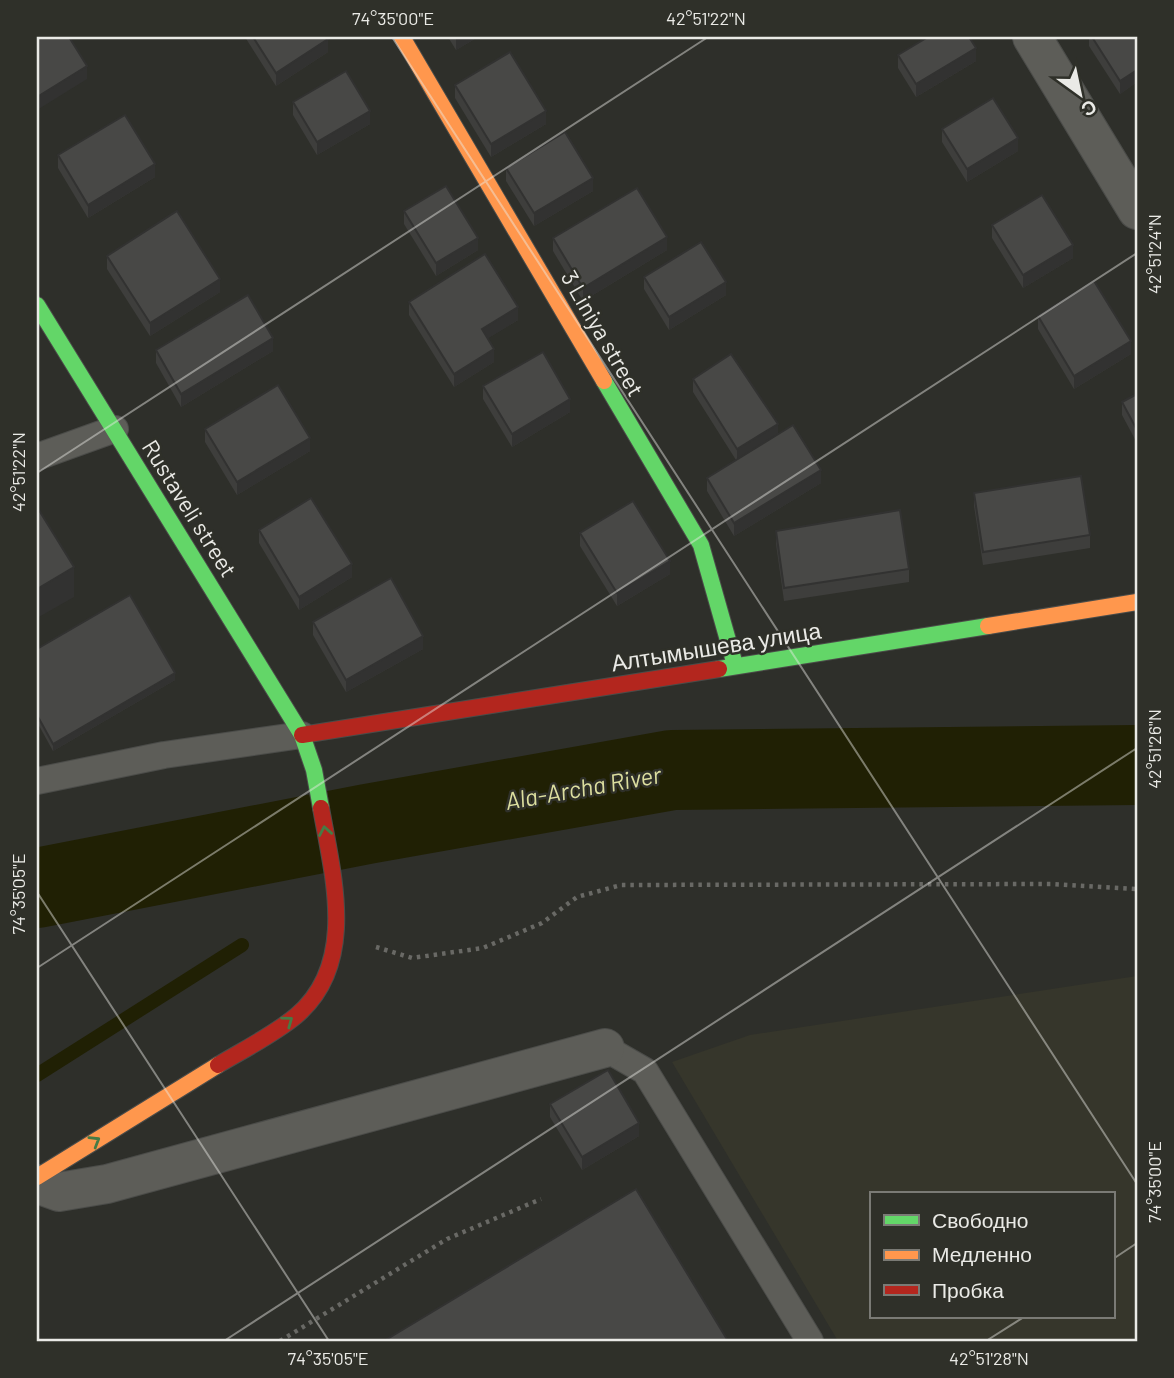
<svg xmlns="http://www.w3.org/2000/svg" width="1174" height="1378" font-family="Barlow,sans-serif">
<rect width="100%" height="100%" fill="#2e2f2a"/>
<path fill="#36362b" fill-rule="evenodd" d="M1137 976V1341H838L672 1062 750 1035ZM871 1194H1113V1317H871Z"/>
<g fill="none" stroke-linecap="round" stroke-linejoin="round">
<path stroke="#202004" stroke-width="14" d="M37 1075 242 945"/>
<path stroke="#202004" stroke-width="80" d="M37 888 367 824 672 770 1137 765"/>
<defs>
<g id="lane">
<path d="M37 457 115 429"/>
<path d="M37 781 164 755 302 735"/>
<path d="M605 1048 645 1071 810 1341"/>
</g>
<g id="street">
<path d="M1032 37 1137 210"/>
<path d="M37 1184 59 1192 107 1184 605 1048"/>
</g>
<g id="fast">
<path d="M37 305 302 735 314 770 321 808"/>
<path d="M604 381 701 545 735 665"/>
<path d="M719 669 988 626"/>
</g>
<g id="slow">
<path d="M402 37 604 381"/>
<path d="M988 626 1137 602"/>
<path d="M37 1177 218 1065"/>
</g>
<g id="jam">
<path d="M302 735 719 669"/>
<path d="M218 1065C243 1050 273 1035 296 1016 358 964 333 876 321 808"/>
</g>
</defs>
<use href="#lane" stroke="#4b4c49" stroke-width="28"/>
<use href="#street" stroke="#4b4c49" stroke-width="40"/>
<use href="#fast" stroke="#4b4c49" stroke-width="18"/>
<use href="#slow" stroke="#4b4c49" stroke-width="18"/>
<use href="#jam" stroke="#4b4c49" stroke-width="18"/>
<g stroke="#696965" stroke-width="4.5" stroke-dasharray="3.5 5" stroke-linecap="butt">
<path d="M376 947 412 958 483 948 542 923 577 897 621 885 1052 884 1137 889"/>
<path d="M280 1341 447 1239 541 1199"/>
</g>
<use href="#lane" stroke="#5d5d58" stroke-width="26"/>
<use href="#street" stroke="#5d5d58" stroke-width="38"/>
<use href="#fast" stroke="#63d668" stroke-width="16"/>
<use href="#slow" stroke="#ff974d" stroke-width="16"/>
<use href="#jam" stroke="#b3261e" stroke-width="16"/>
</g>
<g fill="#3e3e3c">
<path d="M245 37H327L328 52 276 86Z"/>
<path d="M448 37H478L456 50Z"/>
<path d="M1089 37H1137V82L1120 94 1089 46Z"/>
<path d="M898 55 976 61 916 97 898 68Z"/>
<path d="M455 85 546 124 491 157 455 98Z"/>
<path d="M293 102 370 124 317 155 293 115Z"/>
<path d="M942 129 1018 151 967 182 942 142Z"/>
<path d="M58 155 155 177 88 218 58 168Z"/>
<path d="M506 168 593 191 534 226 506 181Z"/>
<path d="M404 211 478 250 436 276 404 224Z"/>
<path d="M992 225 1073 258 1023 288 992 238Z"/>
<path d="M553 238 667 250 583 301 553 251Z"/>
<path d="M107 256 220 292 150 336 107 269Z"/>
<path d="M644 277 726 295 669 330 644 289Z"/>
<path d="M409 302 518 320 488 338 494 362 454 387 409 315Z"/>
<path d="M1038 316 1131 354 1074 389 1038 329Z"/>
<path d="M156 350 273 351 181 407 156 363Z"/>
<path d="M693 379 778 434 821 483 734 536 707 491V478L736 460 693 392Z"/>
<path d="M483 386 570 412 512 447 483 399Z"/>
<path d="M1137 394V443L1122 415V402Z"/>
<path d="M205 429 310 451 237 495 205 442Z"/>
<path d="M974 493 1090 535V548L983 565 974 506Z"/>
<path d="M259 530 352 577 299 610 259 543Z"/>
<path d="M776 531 909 569V582L784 601 776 544Z"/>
<path d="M580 533 670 574 617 606 580 546Z"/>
<path d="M313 622 423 649 346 692 313 635Z"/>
<path d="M37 649 175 680 53 751 37 722Z"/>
<path d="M550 1104 639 1136 582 1170 550 1117Z"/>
</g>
<g fill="#323231">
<path d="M456 37H478L456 50Z"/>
<path d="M328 39V52L276 86V73Z"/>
<path d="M976 48V61L916 97V84Z"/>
<path d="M87 66V79L37 110V97Z"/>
<path d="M1137 70V82L1120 94V81Z"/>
<path d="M370 111V124L317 155V142Z"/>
<path d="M546 111V124L491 157V144Z"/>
<path d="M1018 138V151L967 182V169Z"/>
<path d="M155 164V177L88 218V205Z"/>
<path d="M593 178V191L534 226V213Z"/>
<path d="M667 237V250L583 301V288Z"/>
<path d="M478 238V250L436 276V263Z"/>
<path d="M1073 245V258L1023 288V275Z"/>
<path d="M220 279V292L150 336V323Z"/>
<path d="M726 282V295L669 330V317Z"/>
<path d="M518 307V320L482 342V329Z"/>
<path d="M273 338V351L181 407V394Z"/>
<path d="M1131 341V354L1074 389V376Z"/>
<path d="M494 349V362L454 387V374Z"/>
<path d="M570 399V412L512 447V434Z"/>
<path d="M778 424V437L737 462V449Z"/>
<path d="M310 438V451L237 495V482Z"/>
<path d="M821 470V483L734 536V523Z"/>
<path d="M670 561V574L617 606V593Z"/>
<path d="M352 564V577L299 610V597Z"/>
<path d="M74 567V597L37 618V589Z"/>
<path d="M423 636V649L346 692V680Z"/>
<path d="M175 673V680L53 751V744Z"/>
<path d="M639 1123V1136L582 1170V1157Z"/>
</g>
<g fill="#484846" stroke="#323231" stroke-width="2">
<path d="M37 37H69L87 66 37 97Z"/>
<path d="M253 37H327L328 39 276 73Z"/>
<path d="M928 37H969L976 48 916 84 898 55Z"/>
<path d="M1092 37H1137V70L1120 81Z"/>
<path d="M510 52 546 111 491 144 455 85Z"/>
<path d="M346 71 370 111 317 142 293 102Z"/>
<path d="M993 98 1018 138 967 169 942 129Z"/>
<path d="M125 115 155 164 88 205 58 155Z"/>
<path d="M565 132 593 178 534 213 506 168Z"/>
<path d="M446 186 478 238 436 263 404 211Z"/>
<path d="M637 188 667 237 583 288 553 238Z"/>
<path d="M1042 195 1073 245 1023 275 992 225Z"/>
<path d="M177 211 220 279 150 323 107 256Z"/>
<path d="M701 242 726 282 669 317 644 277Z"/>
<path d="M485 254 518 307 482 329 494 349 454 374 409 302Z"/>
<path d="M1094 281 1131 341 1074 376 1038 316Z"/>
<path d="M248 295 273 338 181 394 156 350Z"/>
<path d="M543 352 570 399 512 434 483 386Z"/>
<path d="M731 354 778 424 737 449 693 379Z"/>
<path d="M278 385 310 438 237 482 205 429Z"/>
<path d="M1137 394V430L1122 402Z"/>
<path d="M793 425 821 470 734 523 707 478Z"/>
<path d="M1081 476 1090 535 983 552 974 493Z"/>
<path d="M311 498 352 564 299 597 259 530Z"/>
<path d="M633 501 670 561 617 593 580 533Z"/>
<path d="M37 507 74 567 37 589Z"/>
<path d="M900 510 909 569 784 588 776 531Z"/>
<path d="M391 578 423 636 346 680 313 622Z"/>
<path d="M130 595 175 673 53 744 37 715V649Z"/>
<path d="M608 1070 639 1123 582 1157 550 1104Z"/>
<path d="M636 1189 728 1341H384Z"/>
</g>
<defs><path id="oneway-chevron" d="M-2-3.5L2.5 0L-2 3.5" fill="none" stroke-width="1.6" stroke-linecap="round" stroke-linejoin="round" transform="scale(1.75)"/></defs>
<g stroke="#467b45">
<use href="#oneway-chevron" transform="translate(325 831) rotate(-100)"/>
<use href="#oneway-chevron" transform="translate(288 1021) rotate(-36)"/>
<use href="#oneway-chevron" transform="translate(95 1141) rotate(-31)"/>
</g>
<path fill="none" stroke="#eaeae6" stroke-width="2" stroke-opacity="0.45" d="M392 37 1137 1184M37 473 708 37M37 892 329 1341M37 968 1137 253M1113 1259 1137 1243M224 1341 1137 748M986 1341 1024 1317"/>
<g text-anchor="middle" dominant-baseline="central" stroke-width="5" stroke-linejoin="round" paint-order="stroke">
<g font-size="23" fill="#eaeae6" stroke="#2f3029">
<text transform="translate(603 333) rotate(60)">3 Liniya street</text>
<text transform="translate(190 508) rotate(58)">Rustaveli street</text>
<text transform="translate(716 646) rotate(-9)">Алтымышева улица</text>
</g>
<g font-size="24" font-style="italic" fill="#dcde9f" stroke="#2f3029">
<text transform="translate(583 787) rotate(-10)">Ala-Archa River</text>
</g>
</g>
<rect width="1174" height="1378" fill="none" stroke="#2f3029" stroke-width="77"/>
<rect x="870" y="1192" width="245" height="126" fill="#2f3029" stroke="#7a7a75" stroke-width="2"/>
<rect x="884" y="1215" width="35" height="10" fill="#63d668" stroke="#7a7a75" stroke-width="2"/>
<text x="932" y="1228" font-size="21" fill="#eaeae6">Свободно</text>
<rect x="884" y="1250" width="35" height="10" fill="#ff974d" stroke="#7a7a75" stroke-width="2"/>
<text x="932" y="1262" font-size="21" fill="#eaeae6">Медленно</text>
<rect x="884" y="1285" width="35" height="10" fill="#b3261e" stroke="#7a7a75" stroke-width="2"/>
<text x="932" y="1298" font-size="21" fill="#eaeae6">Пробка</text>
<g transform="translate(1080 94) rotate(147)" stroke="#2f3029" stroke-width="5" paint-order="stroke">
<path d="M0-5L12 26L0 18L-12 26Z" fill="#eaeae6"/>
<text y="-10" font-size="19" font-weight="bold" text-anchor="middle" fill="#eaeae6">С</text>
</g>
<rect x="38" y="38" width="1098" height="1302" fill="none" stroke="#eaeae6" stroke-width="2.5"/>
<g font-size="18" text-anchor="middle" fill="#eaeae6">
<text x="393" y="25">74°35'00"E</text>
<text x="706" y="25">42°51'22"N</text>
<text transform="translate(1155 254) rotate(-90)" y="6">42°51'24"N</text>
<text transform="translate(19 472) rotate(-90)" y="6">42°51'22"N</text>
<text transform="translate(1155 749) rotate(-90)" y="6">42°51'26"N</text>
<text transform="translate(19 894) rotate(-90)" y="6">74°35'05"E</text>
<text transform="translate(1155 1182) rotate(-90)" y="6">74°35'00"E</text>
<text x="328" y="1365">74°35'05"E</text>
<text x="989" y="1365">42°51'28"N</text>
</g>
</svg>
